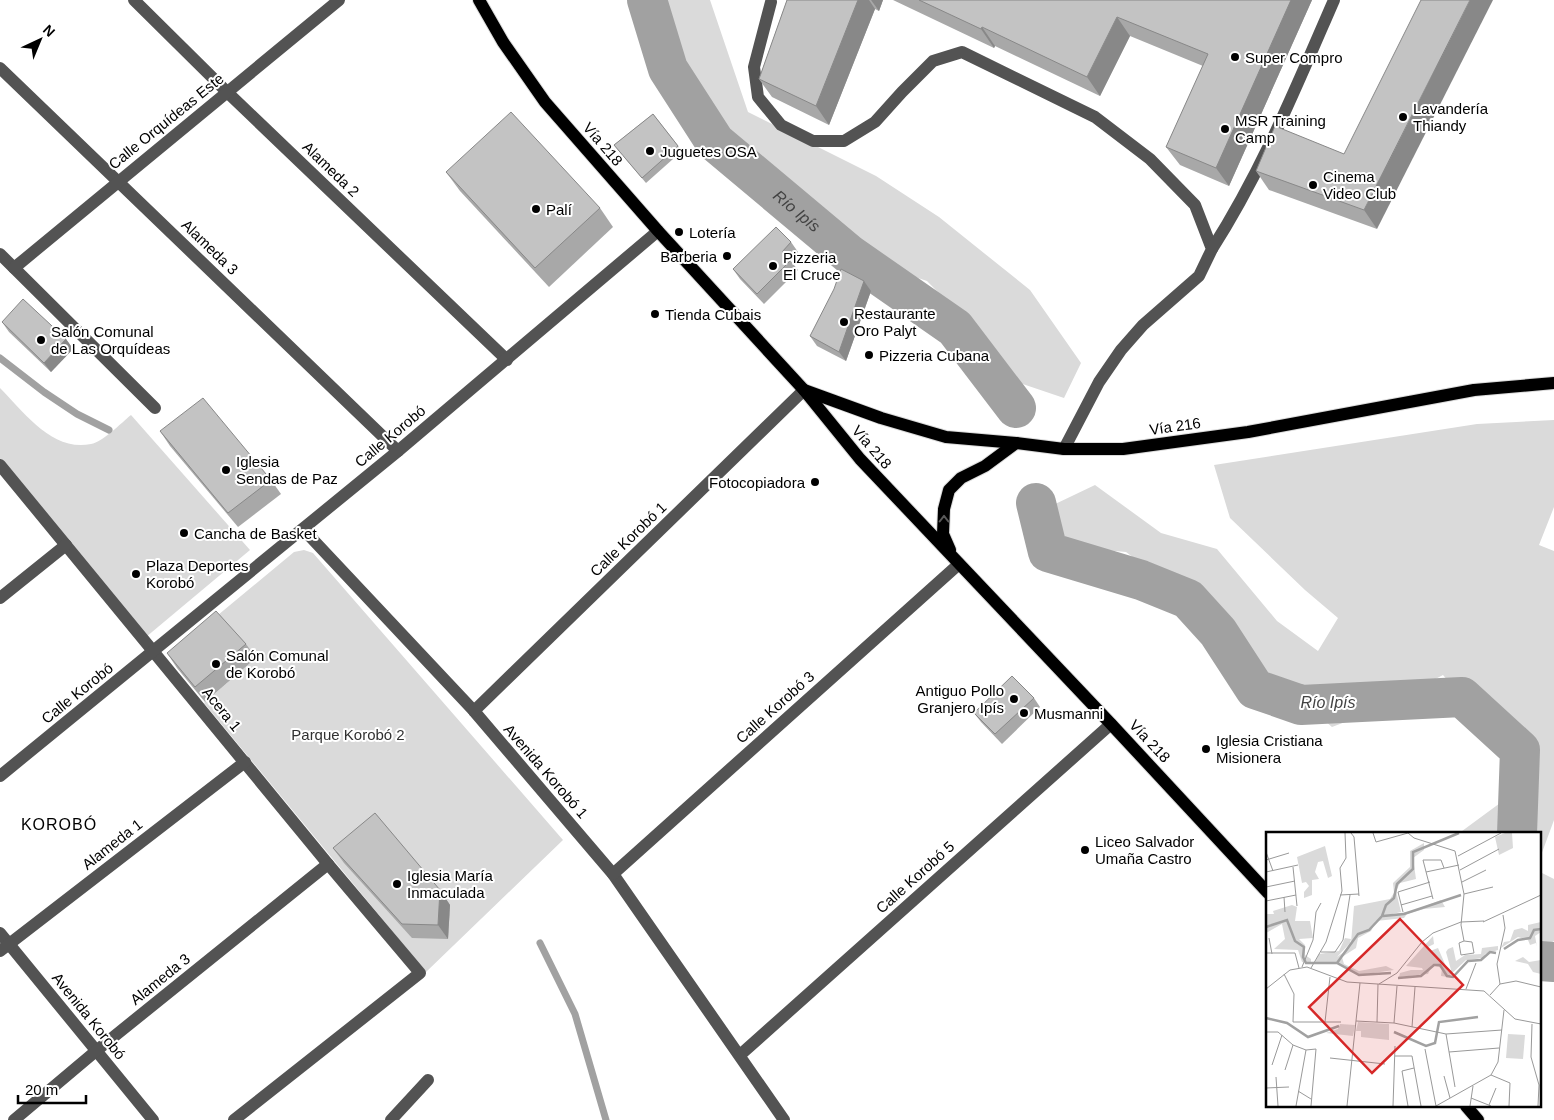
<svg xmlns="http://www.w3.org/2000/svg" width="1554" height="1120" font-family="Helvetica,sans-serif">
<rect width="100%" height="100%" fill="#fff"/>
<g fill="#dadada">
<path d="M647 0H710L748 112 876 176 939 217 1030 290 1081 363 1064 398 1011 380 982 337 927 281 850 255 715 142 668 69Z"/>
<path d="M0 388C24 412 52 452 91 444 103 442 121 423 131 415L250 550 146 637 0 459Z"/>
<path d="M1554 420V507L1539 545 1554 551V820L1540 858V834H1458L1511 795 1497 739 1443 675 1374 711 1332 727 1281 683 1218 632 1188 599 1126 552 1060 546 1051 506 1095 485 1161 533 1217 549 1277 621 1318 651 1338 618 1305 590 1230 518 1214 465 1477 424Z"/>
<path d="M304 550 313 553 563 840 426 972 204 703 256 658 218 615 294 552Z"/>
<path d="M1540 872 1554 879V941L1545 946 1540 944Z"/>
</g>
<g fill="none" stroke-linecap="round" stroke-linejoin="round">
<g stroke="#a1a1a1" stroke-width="7">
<path d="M0 358 44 392 77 414 109 430"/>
<path d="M540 943 575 1014 606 1120"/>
</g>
<g stroke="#a1a1a1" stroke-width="40">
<path id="s1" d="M647 0 668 69 715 142 850 255 955 328 1016 408"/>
<path d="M1036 503 1048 552 1141 580 1188 599 1218 632 1255 689 1301 705 1462 697 1520 750 1517 834"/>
<path d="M1540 961 1554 962"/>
</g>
<defs>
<g id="major">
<path d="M479 0 503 42 545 102 658 231 804 390 860 459 1111 724 1268 893"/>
<path d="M804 390 881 418 946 437 1016 443 1064 449H1123L1248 432 1474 390 1554 383"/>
<path d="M950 550 943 534 944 509 949 490 961 478 985 466 1016 443"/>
<path d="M1466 1106 1478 1120"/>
</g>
</defs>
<use href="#major" stroke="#dbdbdb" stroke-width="14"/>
<g stroke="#535353" stroke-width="12">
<path d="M134 0 227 92 507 360"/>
<path d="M771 2 754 67 758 97 781 125 813 141H844L875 122 902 92 933 61 962 52 1095 117 1150 159 1195 205 1212 249 1199 276 1143 325 1121 350 1099 382 1064 449"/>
<path d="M0 68 398 451"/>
<path d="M1212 249C1262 171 1297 85 1334 0"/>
<path d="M0 254 155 408"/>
<path d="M14 268 339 0"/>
<path d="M0 465 328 864 420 973 234 1120"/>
<path d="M303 529 474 711 613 874 784 1120"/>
<path d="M0 598 66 545"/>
<path d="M474 711 804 390"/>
<path d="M0 776 398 451 658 231"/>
<path d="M613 874 959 564"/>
<path d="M0 933 153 1120"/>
<path d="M0 951 245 762"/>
<path d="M740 1055 1111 724"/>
<path d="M14 1120 96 1051 328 864"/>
<path d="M391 1120 428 1080"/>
</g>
<use href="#major" stroke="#000" stroke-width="12"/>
</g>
<g fill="#a8a8a8">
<path d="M787 0H883L879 11 875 9 829 125 772 97 759 79Z"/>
<path d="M893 0H1312L1229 186 1180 165 1166 147 1203 66 1130 36 1100 96 995 46 994 48Z"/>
<path d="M653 114 682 151 646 183 614 145Z"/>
<path d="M1344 154 1377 229 1269 190 1256 171Z"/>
<path d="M446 172 600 208 613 227 549 287 460 191Z"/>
<path d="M791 242 798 252 790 260 798 270 764 304 740 279 733 269Z"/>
<path d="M864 281 871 291 846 361 817 346 810 336Z"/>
<path d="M2 322 66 339 73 349 51 372 9 332Z"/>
<path d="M160 431 271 480 281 494 238 527 170 446Z"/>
<path d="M246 644 256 658 205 702 177 668 167 653Z"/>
<path d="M1034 698 1040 707 1002 744 981 722 974 713Z"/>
<path d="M333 848 440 890 450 905 448 939 412 938 344 863Z"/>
</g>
<g fill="#888">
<path d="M858 0H869L875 9 829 125 816 106Z"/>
<path d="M871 0H883L879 11Z"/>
<path d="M1291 0H1312L1229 186 1216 168Z"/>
<path d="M1470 0H1493L1377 229 1364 210Z"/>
<path d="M1117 17 1130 36 1100 96 1087 77Z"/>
<path d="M982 27 995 46 994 48 981 29Z"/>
<path d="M864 281 871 291 846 361 839 352Z"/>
<path d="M66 339 73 349 51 372 44 363Z"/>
<path d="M440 890 450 905 448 939 438 925Z"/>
</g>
<g fill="#c3c3c3" stroke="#888">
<path d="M787 0H858L816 106 759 79Z"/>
<path d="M919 0H1291L1216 168 1166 147 1208 54 1117 17 1087 77 982 27 981 29Z"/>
<path d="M1421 0H1470L1364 210 1256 171 1275 126 1344 154Z"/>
<path d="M511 112 600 208 535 268 446 172Z"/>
<path d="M653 114 678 146 642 178 614 145Z"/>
<path d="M776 227 791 242 782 252 791 260 757 294 733 269Z"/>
<path d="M841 269 864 281 839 352 810 336 834 289Z"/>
<path d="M23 299 66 339 44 363 2 322Z"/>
<path d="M203 398 271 480 228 513 160 431Z"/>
<path d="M216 611 246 644 195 687 167 653Z"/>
<path d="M1012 676 1034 698 995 734 974 713Z"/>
<path d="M375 813 440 890 438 925 402 924 333 848Z"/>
</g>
<defs><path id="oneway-chevron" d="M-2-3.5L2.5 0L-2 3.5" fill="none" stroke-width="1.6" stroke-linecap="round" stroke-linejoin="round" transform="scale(1.25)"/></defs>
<use stroke="#595959" href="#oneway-chevron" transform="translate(944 519) rotate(-90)"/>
<g fill="#000" stroke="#fff" stroke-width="2">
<circle cx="1235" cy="57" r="5"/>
<circle cx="1403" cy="117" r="5"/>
<circle cx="1225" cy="129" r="5"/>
<circle cx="650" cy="151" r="5"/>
<circle cx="1313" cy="185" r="5"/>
<circle cx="536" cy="209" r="5"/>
<circle cx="679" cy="232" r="5"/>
<circle cx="727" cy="256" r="5"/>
<circle cx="773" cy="266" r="5"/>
<circle cx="655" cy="314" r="5"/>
<circle cx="844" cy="322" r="5"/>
<circle cx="41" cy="340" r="5"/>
<circle cx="869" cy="355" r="5"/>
<circle cx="226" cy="470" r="5"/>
<circle cx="815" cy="482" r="5"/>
<circle cx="184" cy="533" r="5"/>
<circle cx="136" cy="574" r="5"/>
<circle cx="216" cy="664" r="5"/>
<circle cx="1014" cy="699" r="5"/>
<circle cx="1024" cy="713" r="5"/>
<circle cx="1206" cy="749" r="5"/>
<circle cx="1085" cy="850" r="5"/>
<circle cx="397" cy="884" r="5"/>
</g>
<g text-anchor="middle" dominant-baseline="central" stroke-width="4" stroke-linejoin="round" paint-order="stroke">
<g font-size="15" fill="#000" stroke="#fff" text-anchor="start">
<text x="1245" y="57">Super Compro</text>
<text x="1413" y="108">Lavandería<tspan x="1413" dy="17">Thiandy</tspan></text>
<text x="1235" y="120">MSR Training<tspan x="1235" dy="17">Camp</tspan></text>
<text x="660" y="151">Juguetes OSA</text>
<text x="1323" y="176">Cinema<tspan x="1323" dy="17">Video Club</tspan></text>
<text x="546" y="209">Palí</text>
<text x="689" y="232">Lotería</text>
<text x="717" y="256" text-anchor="end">Barberia</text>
<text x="783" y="257">Pizzeria<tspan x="783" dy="17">El Cruce</tspan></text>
<text x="854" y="313">Restaurante<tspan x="854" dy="17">Oro Palyt</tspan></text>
<text x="665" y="314">Tienda Cubais</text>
<text x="51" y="331">Salón Comunal<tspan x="51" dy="17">de Las Orquídeas</tspan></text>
<text x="879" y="355">Pizzeria Cubana</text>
<text x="236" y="461">Iglesia<tspan x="236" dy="17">Sendas de Paz</tspan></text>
<text x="805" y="482" text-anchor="end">Fotocopiadora</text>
<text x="194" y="533">Cancha de Basket</text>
<text x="146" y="565">Plaza Deportes<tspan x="146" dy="17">Korobó</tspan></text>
<text x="226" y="655">Salón Comunal<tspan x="226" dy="17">de Korobó</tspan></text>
<text x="1004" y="690" text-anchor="end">Antiguo Pollo<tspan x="1004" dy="17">Granjero Ipís</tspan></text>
<text x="1034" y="713">Musmanni</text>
<text x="1216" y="740">Iglesia Cristiana<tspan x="1216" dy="17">Misionera</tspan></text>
<text x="1095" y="841">Liceo Salvador<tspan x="1095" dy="17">Umaña Castro</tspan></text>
<text x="407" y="875">Iglesia María<tspan x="407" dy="17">Inmaculada</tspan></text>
</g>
<g font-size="15" fill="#000" stroke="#fff">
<text transform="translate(166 121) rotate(-39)">Calle Orquídeas Este</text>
<text transform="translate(603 144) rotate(49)">Vía 218</text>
<text transform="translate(331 169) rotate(44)">Alameda 2</text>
<text transform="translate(210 247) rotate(44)">Alameda 3</text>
<text transform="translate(1175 426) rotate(-8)">Vía 216</text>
<text transform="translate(390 436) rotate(-40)">Calle Korobó</text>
<text transform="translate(872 447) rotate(49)">Vía 218</text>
<text transform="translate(628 539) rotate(-44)">Calle Korobó 1</text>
<text transform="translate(77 693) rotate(-39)">Calle Korobó</text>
<text transform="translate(775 707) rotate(-42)">Calle Korobó 3</text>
<text transform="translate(222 709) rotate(51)">Acera 1</text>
<text transform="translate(1150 741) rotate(47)">Vía 218</text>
<text transform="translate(546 771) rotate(49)">Avenida Korobó 1</text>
<text transform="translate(112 844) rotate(-38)">Alameda 1</text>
<text transform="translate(915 877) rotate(-42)">Calle Korobó 5</text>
<text transform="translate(160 979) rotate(-39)">Alameda 3</text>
<text transform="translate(89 1016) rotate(51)">Avenida Korobó</text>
</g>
<g font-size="15" fill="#313131" stroke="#fff">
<text x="348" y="734">Parque Korobó 2</text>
</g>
<g font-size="16" font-style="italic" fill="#424242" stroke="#fff">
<text stroke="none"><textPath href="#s1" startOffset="266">Río Ipís</textPath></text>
<text x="1328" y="702">Río Ipís</text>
</g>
<g font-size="16" letter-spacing="1" fill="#000" stroke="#fff">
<text x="59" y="824">KOROBÓ</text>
</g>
</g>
<g transform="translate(1266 832)">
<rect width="275" height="275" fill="#fff"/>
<path d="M239 1H246L247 16 233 23 229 5ZM158 11V18L147 26 150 47 134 51 130 59 135 80 122 83 146 79 175 68 179 75 158 77 141 82 138 86 110 89 105 99 92 106 90 116 76 125 78 132 93 139 120 134 128 138 93 143 70 131 48 132 53 122 73 119 79 106 85 107 84 111 71 125 81 118 85 111 88 74 124 67 128 61 127 51 144 35V19ZM59 14 66 44 62 46 57 29 52 30 49 40 53 47 46 48V63L38 66V60L43 54 40 50 36 51 31 25ZM26 73 31 75 29 89H44L47 106 33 107 39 113V123L45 127V132L36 130 32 118 8 117 19 107 16 92 0 101V82H8L7 79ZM275 90V100L269 104 271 115 270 111 264 113 262 108 252 105 235 116 238 110 244 109 248 98 256 96 262 99V93ZM167 104 168 112 162 115 164 119 172 116 182 139 185 138 180 120 182 117 187 115 190 129 199 123 215 122 216 116 232 114V118L219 122 218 126 200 128 182 145 175 144 176 136 166 133 162 142 133 145 134 141 145 138H157L156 136 140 134ZM257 125 263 130 275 128V142L267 140 262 132 249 129ZM92 190 123 192V208L95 205V199H90ZM74 192 89 193 87 204 60 201 72 197ZM242 202 259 203 257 227 240 226Z" fill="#dadada"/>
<path fill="none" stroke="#a1a1a1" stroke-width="2.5" d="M117 84 138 82 195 63M0 95 21 88 29 109 38 115 37 125 40 131H71L93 143 125 141M238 117 252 108 264 106 268 98 275 97M71 131 92 102 103 98 116 84 120 73 128 66 131 52 147 37V20L193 1M132 146 155 144 168 133H174L181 144 187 145 202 129 215 128 224 120 230 121M0 186 21 191 42 205 73 194M128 200 160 214 169 211 173 190 212 185"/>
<path fill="none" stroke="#999" stroke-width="1" d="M85 1 88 5 93 64M107 1 110 10 142 1M142 1 148 6 189 19 198 62 195 93 198 109 206 110 208 121 195 123 193 111 198 109M0 20 7 39M192 24 235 1M0 28 23 21M27 35 31 74M194 38 233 17M0 40 32 33M160 40 193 33M196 50 220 38M0 55 29 49M198 62 227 55M74 63 93 62M18 65 19 80M167 67 157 28H175L178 36M0 69 30 63M135 73 166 64M137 80 132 60 164 50M217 90 275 63M3 106 6 122M55 120H69L77 108 84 63M0 121H29L33 136M36 135 47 108 50 80 55 71M45 136 60 110 76 59 74 36 80 26 79 1M18 142 28 162 27 190H75M113 152 131 141 156 110 167 101 195 90 218 89M234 152 250 149 275 155M0 157 24 138 41 135 81 150 218 159 249 187 275 192M200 157 210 131M224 163 234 152 231 132 239 96 237 83M90 189 128 191 180 202 236 198M59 190 64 145M111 190 112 152M128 191 131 154M266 192 265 225 273 253 272 274M146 195 149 155M0 200H12L27 213 40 218 50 217 45 274M180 202 189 255M159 217 170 274M183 220 233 216M129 224H146L155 274M64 226 119 232M6 233 16 203M19 238 27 213M225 243 244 251 243 274M178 244 184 266M10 245 12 274M0 256 23 255M32 259 45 267M205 266 225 274M223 273 230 256M30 274 40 218M81 274 94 151M127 274 129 214M142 274 136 239 148 236M170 274 225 243 232 230 238 178M204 274 207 254"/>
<path fill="#d62828" fill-opacity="0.15" stroke="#d62828" stroke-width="2.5" d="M134 87 197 153 106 241 43 175Z"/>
<rect width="275" height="275" fill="none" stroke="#000" stroke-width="2.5"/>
</g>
<g transform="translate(40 40) rotate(44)" stroke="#ffffff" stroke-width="4" paint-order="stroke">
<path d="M0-4L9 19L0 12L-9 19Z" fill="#000000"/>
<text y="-8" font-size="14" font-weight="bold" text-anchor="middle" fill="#000000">N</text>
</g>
<path d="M18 1095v8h68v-8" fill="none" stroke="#000000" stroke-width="2.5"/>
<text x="25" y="1095" font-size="15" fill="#000000" stroke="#ffffff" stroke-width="4" paint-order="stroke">20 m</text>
</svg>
